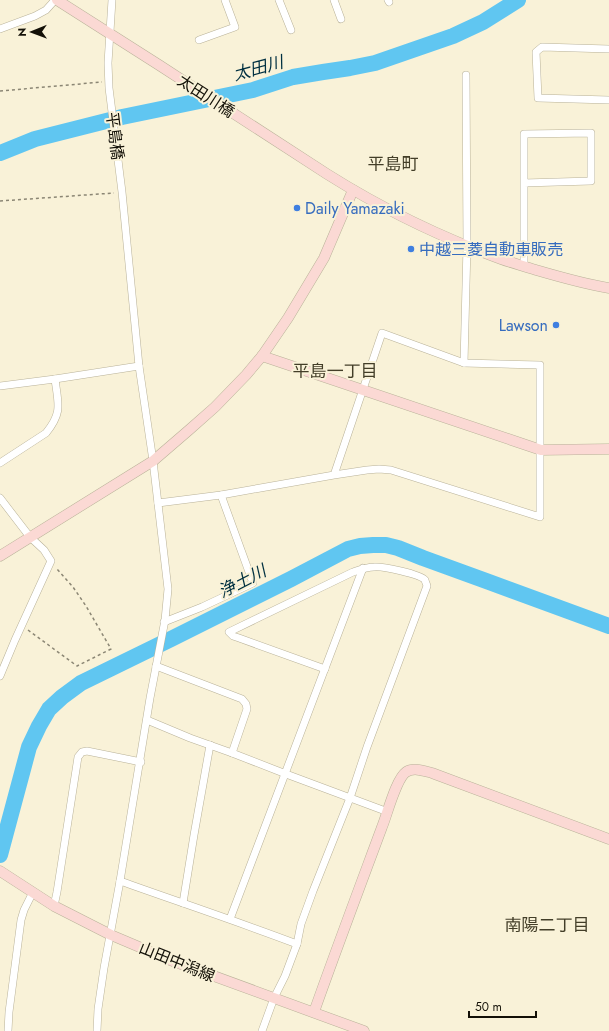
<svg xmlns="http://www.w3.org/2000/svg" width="609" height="1031" font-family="Jost,'Noto Sans JP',sans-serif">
<rect width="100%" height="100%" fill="#f9f2d8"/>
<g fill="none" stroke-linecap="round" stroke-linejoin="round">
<g stroke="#60c6f1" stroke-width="16">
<path d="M0 153 35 139 122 117 253 90 293 77 323 72 350 68 375 63 453 36 483 22 518 0"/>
<path d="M0 855 29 747 39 726 49 709 62 697 81 683 171 639 291 579 348 549 360 546 373 545H386L398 548 423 558 489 582 609 626"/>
</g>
<defs>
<g id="street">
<path d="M279 0 291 30"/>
<path d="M334 0 341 19"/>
<path d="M388 0 389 2"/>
<path d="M0 29 35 16 46 10 55 0"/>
<path d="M199 40 235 27 225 0"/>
<path d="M609 49 542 47 536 52 538 98 609 100"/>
<path d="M524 183 591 181V133L524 134V266"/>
<path d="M464 363 467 246 466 75"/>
<path d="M0 386 55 379 139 366"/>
<path d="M0 463 46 433C63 412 58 404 55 379"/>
<path d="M0 498 30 537 44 550 51 561 15 640 0 676"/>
<path d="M158 503 221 495 334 475 367 470 379 469 391 470 540 517V365L464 363 382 333 334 475"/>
<path d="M164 622 202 607 253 583 221 495"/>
<path d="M156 666 242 699 246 704 247 709 232 753"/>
<path d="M147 720 190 738 232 753 286 774 388 812"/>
<path d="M120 881C179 902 239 922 297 944"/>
<path d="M183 903 194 835 210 745"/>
<path d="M54 906 57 892 78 757 82 752 87 751 141 762"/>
<path d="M230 919 363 568"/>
<path d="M8 1031 9 1012 21 920 24 910 33 892"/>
<path d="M97 1031 98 1009 104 968 120 881 150 698 165 620 168 589 153 461 139 366 122 192 109 88 108 63 112 0"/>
<path d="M262 1031 274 998 285 976 297 944 301 924 313 891 350 798 367 747 427 586C427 585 425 581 425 580 420 574 382 566 374 567 367 567 359 570 353 572L229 632 233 636 239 638 325 669"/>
</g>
<g id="secondary">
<path d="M57 0 159 65 327 174C381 208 440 237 501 259 512 263 524 266 536 270 560 277 584 284 609 288"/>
<path d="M262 356 541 450 609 449"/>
<path d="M0 556 153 461 189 430 215 407 246 375 262 356 288 318 324 258 353 190"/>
<path d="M0 871 54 906 111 935 170 960 364 1031"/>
<path d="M314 1012C336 950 359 889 382 827 387 815 396 779 406 772 414 767 424 771 432 773L609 839"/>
</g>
</defs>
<use href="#street" stroke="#b9b299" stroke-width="8"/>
<use href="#secondary" stroke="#b9b299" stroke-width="11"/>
<g stroke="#8b8674" stroke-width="1.5" stroke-dasharray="3 3" stroke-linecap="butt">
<path d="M0 91 102 82"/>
<path d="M0 201 114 193"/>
<path d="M28 630 77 666 111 649 86 606 73 587 57 569"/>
</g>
<use href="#street" stroke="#fff" stroke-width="7"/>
<use href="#secondary" stroke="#fbd9d4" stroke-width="10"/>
</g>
<g fill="#3f7fe0" stroke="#f9f2d8" stroke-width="1.5">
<circle cx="297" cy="208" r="4"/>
<circle cx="411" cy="249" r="4"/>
<circle cx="556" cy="325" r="4"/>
</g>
<g text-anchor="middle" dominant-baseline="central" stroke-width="4" stroke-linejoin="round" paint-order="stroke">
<g font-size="16" fill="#131007" stroke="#f9f2d8">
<text transform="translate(206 96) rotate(33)">太田川橋</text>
<text transform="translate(115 136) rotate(83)">平島橋</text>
<text transform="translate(177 962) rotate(22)">山田中潟線</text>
</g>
<g font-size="16" fill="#366cbe" stroke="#f9f2d8" text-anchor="start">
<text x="305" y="208">Daily Yamazaki</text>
<text x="419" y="249">中越三菱自動車販売</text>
<text x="548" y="325" text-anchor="end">Lawson</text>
</g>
<g font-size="17" font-style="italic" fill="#003041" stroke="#f9f2d8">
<text transform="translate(258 68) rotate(-15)">太田川</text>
<text transform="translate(242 581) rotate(-27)">浄土川</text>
</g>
<g font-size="17" fill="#433e28" stroke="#f9f2d8">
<text x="393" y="164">平島町</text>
<text x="335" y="371">平島一丁目</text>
<text x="547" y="925">南陽二丁目</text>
</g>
</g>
<g transform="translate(32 32) rotate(269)" stroke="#f9f2d8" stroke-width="3" paint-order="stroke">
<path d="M0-3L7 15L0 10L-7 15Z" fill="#131007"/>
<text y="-6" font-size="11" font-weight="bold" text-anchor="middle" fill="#131007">N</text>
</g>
<path d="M469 1011v6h67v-6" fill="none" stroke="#131007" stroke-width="2"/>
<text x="475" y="1011" font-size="12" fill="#131007" stroke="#f9f2d8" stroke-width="3" paint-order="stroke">50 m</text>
</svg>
